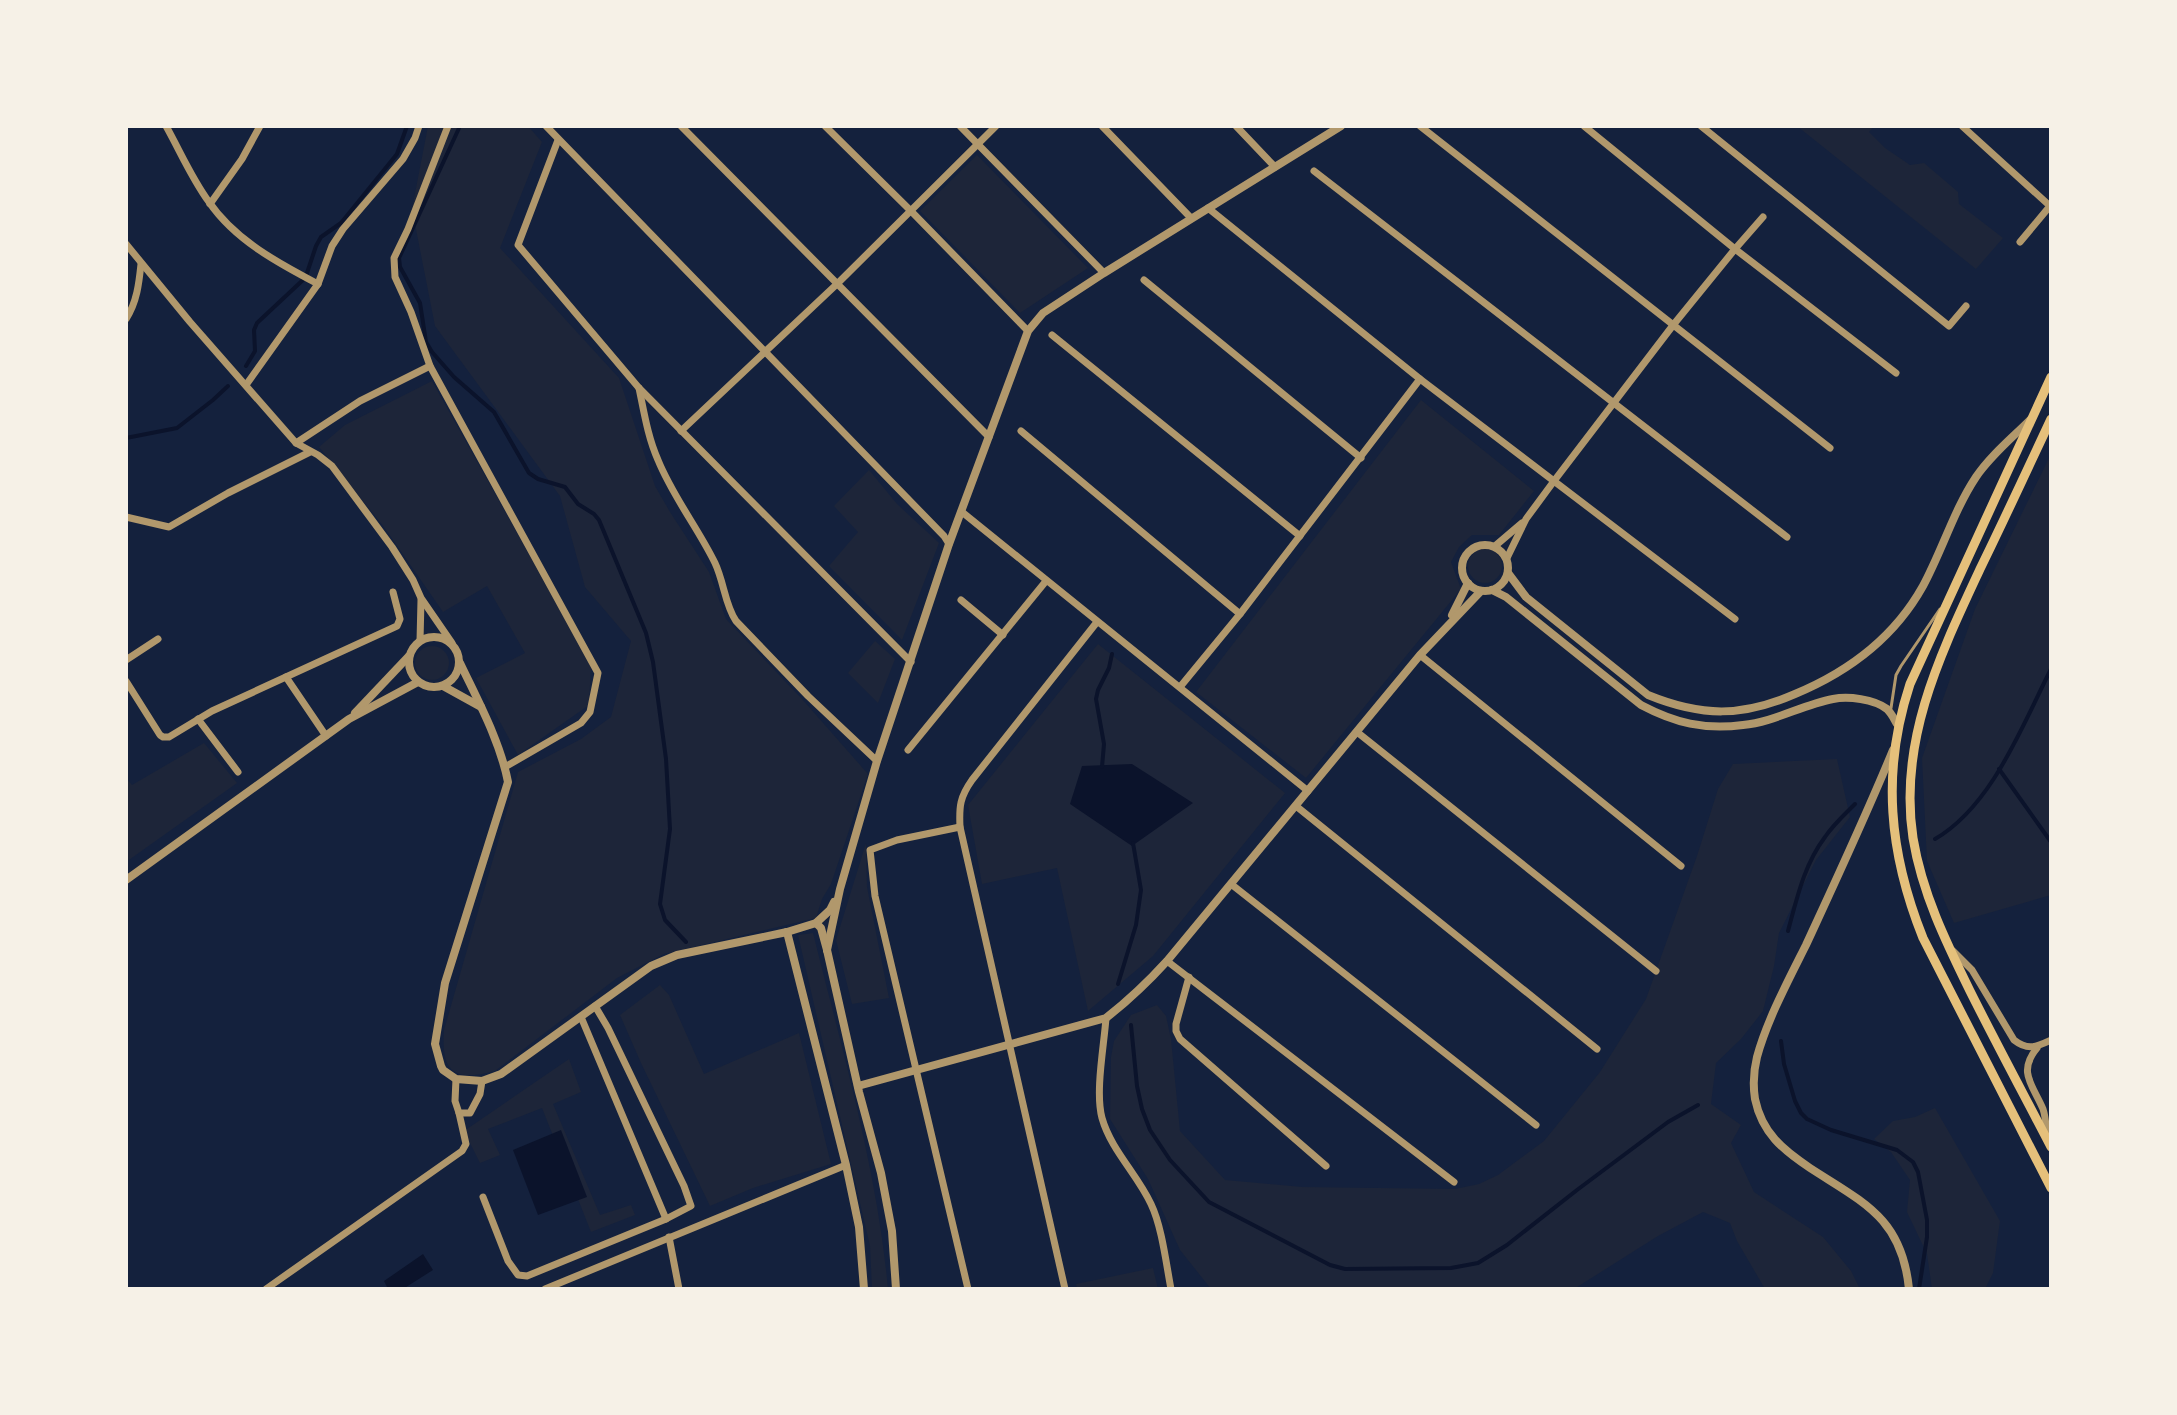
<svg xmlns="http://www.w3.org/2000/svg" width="2177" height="1415" font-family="'Asap Condensed',sans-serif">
<rect width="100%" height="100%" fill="#14213d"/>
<g fill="#1d2539">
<path d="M428 126H528L542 142 500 248 619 378 655 486 670 512 709 572 726 619 802 699 868 774 831 884 822 899 816 918 664 954 617 978 495 1071C454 1082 441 1073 444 1030L518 772 581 739 611 717 631 641 585 587 560 496 435 326 412 209Z"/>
<path d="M1797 126H1874L1869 132 1885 148 1910 165 1924 163 1958 192 1959 204 2003 238 1976 269Z"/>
<path d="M977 155 1088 268 1020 313 920 211Z"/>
<path d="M432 381 591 665 589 705 518 755 476 678 525 653 487 586 443 612 384 527 319 447 345 425Z"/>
<path d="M1421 400 1534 491 1499 535H1472L1459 547 1451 562 1461 589 1306 778 1196 692Z"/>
<path d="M2051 454V895L1954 923 1927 861 1922 758 1975 609Z"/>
<path d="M869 470 897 504 939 543 902 640 829 566 858 532 834 506Z"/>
<circle cx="1485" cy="566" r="17"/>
<path d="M875 641 895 659 878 703 848 673Z"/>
<path d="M1098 644 1285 793 1153 956 1088 1011 1057 868 982 884 968 805Z"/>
<circle cx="432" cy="663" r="17"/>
<path d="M204 743 237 783 126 862V778L132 785Z"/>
<path d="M1837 759 1850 817 1816 860 1779 933 1774 966 1763 1011 1741 1039 1716 1063 1711 1104 1741 1125 1731 1143 1754 1192 1823 1237 1851 1271 1860 1289H1765L1737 1241 1730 1223 1703 1212 1658 1236 1574 1289H1211L1180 1250 1148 1179 1110 1119 1111 1057 1114 1041 1131 1015 1157 1005 1166 1016 1171 1039 1180 1131 1225 1180 1302 1187 1455 1189 1479 1184 1498 1175 1544 1141 1600 1072 1646 999 1697 856 1718 789 1733 764Z"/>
<path d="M866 843 867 887 889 998 852 1004 836 940Z"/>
<path d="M813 933C842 1050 877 1168 888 1289H872L870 1246 798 935Z"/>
<path d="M660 985 669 995 704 1074 799 1033 831 1164 753 1188 710 1206 641 1063 620 1015Z"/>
<path d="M569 1059 581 1092 553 1104 600 1215 631 1205 635 1215 591 1232 542 1108 488 1129 500 1155 480 1163 464 1131Z"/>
<path d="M1935 1108 2000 1221 1993 1273 1985 1289H1932L1927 1254 1907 1212 1910 1180 1891 1152 1874 1139 1893 1121 1915 1117Z"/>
<path d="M1153 1268 1158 1289H1077L1076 1284Z"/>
</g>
<g fill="#0b132b">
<path d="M1132 764 1193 803 1132 846 1070 804 1082 766Z"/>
<path d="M561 1130 587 1197 538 1215 513 1150Z"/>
<path d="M423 1254 433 1270 403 1289H388L384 1281Z"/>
</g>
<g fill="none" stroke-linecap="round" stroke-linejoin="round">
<g stroke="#0b132b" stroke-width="4">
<path d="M460 126 399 258 400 267 420 303 426 342 432 352 454 377 494 412 529 473 538 479 565 487 578 504 594 514 599 520 646 633 653 662 666 759 670 829 660 904 665 920 686 942"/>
<path d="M306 276 316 246 321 237 341 223 397 154 407 126"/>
<path d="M246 366 255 351 254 330 257 323 304 279"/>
<path d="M126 438 177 428 213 400 228 386"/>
<path d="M1102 767 1104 744 1096 699 1098 690 1109 668 1112 654"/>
<path d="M1999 769 2051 842"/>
<path d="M1935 839C1992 806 2022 726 2051 669"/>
<path d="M1788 931C1797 898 1804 865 1825 837 1833 825 1845 814 1855 804"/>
<path d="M1118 984 1136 925 1141 890 1133 843"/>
<path d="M1131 1025 1137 1086 1142 1109 1150 1130 1170 1160 1209 1202 1330 1265 1345 1269 1451 1268 1478 1263 1507 1245 1577 1190 1668 1122 1698 1105"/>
<path d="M1781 1041 1784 1064 1795 1101 1801 1113 1807 1119 1831 1130 1897 1150 1913 1162 1918 1172 1927 1220V1237L1919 1289"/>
</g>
<path stroke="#b1986c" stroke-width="3" d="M1891 708 1896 675 1901 666 1940 609"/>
<g stroke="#b1986c" stroke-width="7">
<path d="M166 126C180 151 192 179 209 202 235 240 278 263 318 284"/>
<path d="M448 126 408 229 394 258 395 277 411 312 430 366 598 673 590 712 581 723 505 767"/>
<path d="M546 126 944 536 949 544"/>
<path d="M681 126 989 437"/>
<path d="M825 126 911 211 1028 331"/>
<path d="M960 126 1104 273"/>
<path d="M1102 126 1191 218"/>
<path d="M1236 126 1275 167"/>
<path d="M1420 126 1830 448"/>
<path d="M1584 126 1735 249 1896 373"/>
<path d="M1701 126 1949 326 1966 306"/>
<path d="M1962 126 2050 206 2020 242"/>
<path d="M558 140 518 245 639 388 911 662"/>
<path d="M1314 171 1787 537"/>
<path d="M210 204 242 159 260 126"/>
<path d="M1208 208 1420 379 1735 619"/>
<path d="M126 244 190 322 296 443 318 455 332 466 392 547 413 580 421 598 452 643"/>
<path d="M1144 280 1361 458"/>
<path d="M126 319C137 302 139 283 141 264"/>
<path d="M1052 335 1300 536"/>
<path d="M246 385 318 284 332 246 343 229 403 159 415 138 419 126"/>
<path d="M639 388C644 412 648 438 658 460 673 497 698 528 715 563 724 582 725 605 736 621L808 696 877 761"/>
<path d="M681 431 838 283 996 126"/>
<path d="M1021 431 1240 614"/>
<path d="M296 443 360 401 430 366"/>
<path d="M962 512 1308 791"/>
<path d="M126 517 169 527 228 493 310 452"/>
<path d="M1495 546 1522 523"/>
<path d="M1507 558 1526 519 1554 481 1674 324 1735 249 1763 217"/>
<path d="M961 600 1003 635"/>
<path d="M420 641 421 600"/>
<path d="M1420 655 1681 866"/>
<path d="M126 660 158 639"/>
<path d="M286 677 326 736"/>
<path d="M126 681 160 735 163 737H169L212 711 397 626 400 619 393 592"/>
<path d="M1180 687 1240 614 1420 379"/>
<path d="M198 719 238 772"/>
<path d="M1357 732 1656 971"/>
<path d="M908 750 1046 581"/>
<path d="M1296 806 1597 1049"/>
<path d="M960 827 897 840 870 850 875 896 968 1289"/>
<path d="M1231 884 1536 1125"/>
<path d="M1953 951 1972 970 2014 1040C2028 1051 2036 1047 2051 1040"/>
<path d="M1167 961 1454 1182"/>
<path d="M1189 977 1176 1024V1031L1180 1039 1326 1166"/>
<path d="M581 1017 666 1219"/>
<path d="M1106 1018C1104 1046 1095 1092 1102 1118 1111 1150 1137 1174 1151 1204 1162 1227 1166 1263 1171 1289"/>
<path d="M2037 1048C2017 1072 2033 1085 2043 1109 2046 1118 2046 1127 2047 1136"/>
<path d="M456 1079 455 1101 459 1113H470L480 1094 482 1081"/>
<path d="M483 1197 508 1261 518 1275 527 1276 666 1219 691 1206 684 1186 608 1028 595 1006"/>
<path d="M669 1237 679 1289"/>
<path d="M266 1289 462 1151 466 1144 459 1113"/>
<path d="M545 1289 846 1165"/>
<path d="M1065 1289 960 827C959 806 960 797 972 780L1097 622"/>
</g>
<g stroke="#b1986c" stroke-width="8">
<circle cx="1485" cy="568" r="23"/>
<path d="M1508 573 1526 597 1648 695C1702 717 1742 717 1795 694 1848 672 1894 638 1923 586 1942 551 1954 510 1976 477 1991 455 2012 438 2030 420"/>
<path d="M1492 590 1506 597 1641 705C1675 723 1704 730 1743 725 1774 722 1802 705 1833 699 1848 696 1874 699 1887 709 1892 714 1894 719 1897 724"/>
<path d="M1452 615 1468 583"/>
<circle cx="434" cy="662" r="25"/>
<path d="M460 663C478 701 500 741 508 782L445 983 435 1044 441 1066 443 1070 456 1079 482 1081 501 1074 651 966 677 955 787 932 816 923 830 910 834 902"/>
<path d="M443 686 481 707"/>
<path d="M355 713 409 656"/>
<path d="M1893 750C1866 816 1836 880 1806 945 1789 979 1767 1020 1757 1057 1754 1069 1753 1086 1755 1099 1762 1133 1783 1150 1810 1168 1864 1203 1902 1218 1909 1289"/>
<path d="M126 880 349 719 418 682"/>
<path d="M816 923 821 928 827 950 859 1092 881 1173 892 1231 896 1289"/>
<path d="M787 932 846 1165 859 1227 864 1289"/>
<path d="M827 950 840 889 877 761 949 544 1028 331 1043 313 1104 273 1341 126"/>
<path d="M858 1086 1106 1018C1129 1000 1147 983 1167 961L1420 655 1481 591"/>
</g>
<g stroke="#e5c07b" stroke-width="9">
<path d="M2051 377 1910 684C1881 772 1889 853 1923 938L2051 1188"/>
<path d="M2051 419C2028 468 2005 518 1981 567 1941 653 1898 740 1913 838 1922 893 1946 942 1970 991 1996 1043 2024 1095 2051 1147"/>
</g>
</g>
<rect width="2177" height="1415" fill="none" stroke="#f6f1e7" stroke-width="256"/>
</svg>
